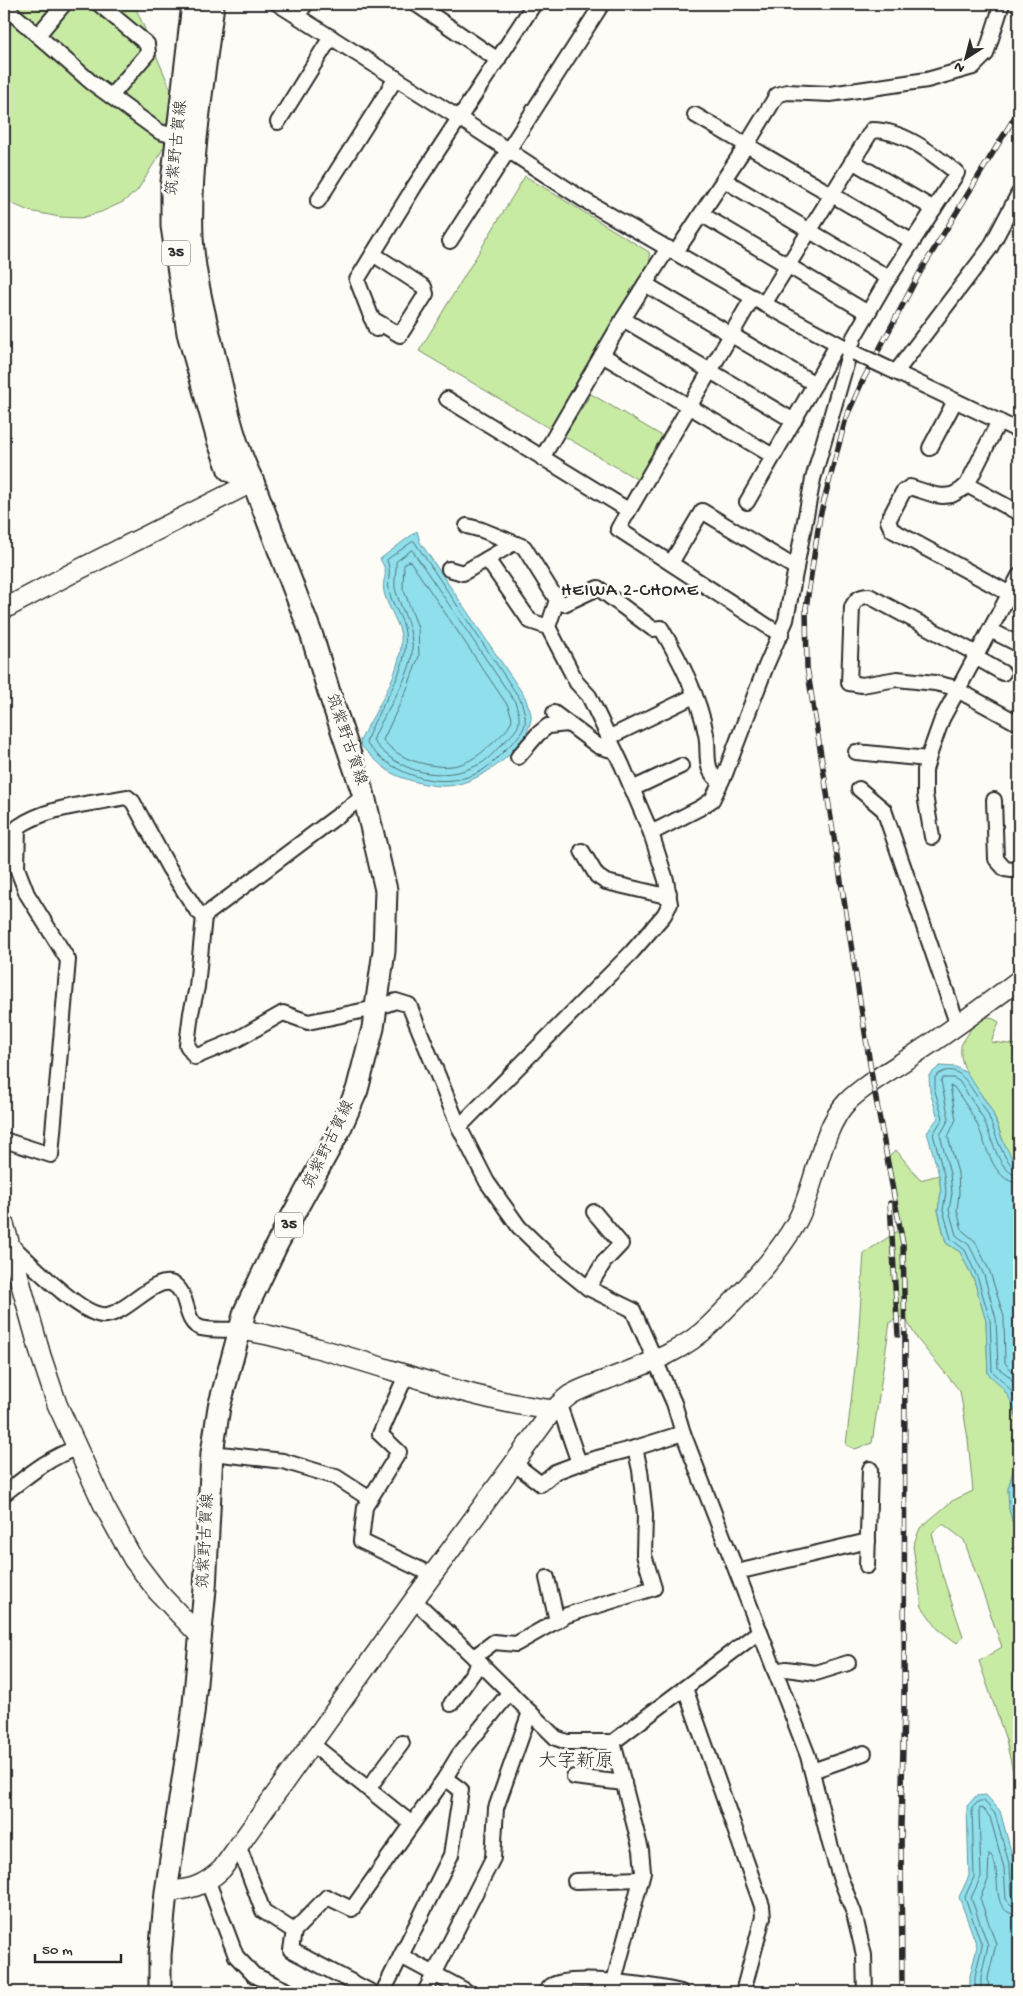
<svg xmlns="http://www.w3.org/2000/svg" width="1023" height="1996" font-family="'Gochi Hand','Klee One',sans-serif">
<rect width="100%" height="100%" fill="#fdfcf7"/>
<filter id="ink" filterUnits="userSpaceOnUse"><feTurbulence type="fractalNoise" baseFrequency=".02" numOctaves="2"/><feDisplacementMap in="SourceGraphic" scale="10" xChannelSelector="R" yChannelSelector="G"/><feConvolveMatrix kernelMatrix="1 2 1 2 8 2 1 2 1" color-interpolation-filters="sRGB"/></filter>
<g filter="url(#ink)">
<g fill="#c8eba4" stroke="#7a8b68">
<path d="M4 4H134L175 99 177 126 137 191 123 202 101 212 81 218 60 217 29 211 4 200Z"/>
<path d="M525 176 649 252 651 265 552 430 419 351Z"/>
<path d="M591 394 664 437 638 480 564 436Z"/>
<path d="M990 1017 999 1022 991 1042 1018 1045 1019 1166C1005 1157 1000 1127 992 1112 983 1092 958 1072 961 1047 961 1043 966 1038 968 1034 973 1024 978 1018 990 1017Z"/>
<path d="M896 1150 920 1180 939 1175 941 1192 938 1211 946 1243 960 1252 974 1280 986 1321 988 1374 1001 1384 1011 1399 1019 1428V1450L1008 1489 1009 1509 1019 1547V1799L1006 1740 979 1661 1002 1647 964 1540 943 1524 932 1533 941 1571 963 1636 957 1643 938 1629 922 1607 913 1546 920 1528 952 1501 973 1491 968 1439 960 1391 918 1340 904 1316 890 1322 872 1443 855 1449 846 1445 858 1341 864 1253 901 1229 889 1157Z"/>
</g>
<g fill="#8fdfec" stroke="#67979f">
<path d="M417 531 420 542 525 697C527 704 532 712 531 719 527 751 473 788 442 786 428 786 401 779 390 772 380 765 370 755 361 746L360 741C374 712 408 664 400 631 396 618 387 605 384 592 381 576 391 577 380 559Z"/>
<path d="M940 1066 956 1067 967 1073 992 1111 1003 1141 1014 1162 1019 1166V1439C1018 1410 1010 1392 988 1374L986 1321 974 1280 960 1252 946 1243 938 1210 941 1192 939 1175 927 1132 938 1118 930 1092 929 1075Z"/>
<path d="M1019 1450V1547L1009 1509 1008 1489Z"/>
<path d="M986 1795 1000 1811 1015 1866 1019 1926V1992H970V1976L977 1946 959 1897 969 1876 967 1806 976 1796Z"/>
</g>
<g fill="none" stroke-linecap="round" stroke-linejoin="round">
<g stroke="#537378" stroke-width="1">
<path d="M414 541 520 699C530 725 526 730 506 749 499 756 492 764 483 770 444 793 393 776 366 743 377 705 410 675 405 633 404 618 391 605 389 590 387 577 392 574 387 560Z"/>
<path d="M412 550 515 702C524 726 518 729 501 745 494 752 487 761 478 765 441 783 399 773 373 741 382 714 409 682 412 654 414 629 403 614 396 592 393 583 397 571 396 562Z"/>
<path d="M410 561 508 706 512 718C511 728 501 735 494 742 471 763 456 771 425 764 407 760 395 754 383 740L407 689 419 656 418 628 403 588 404 565Z"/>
<path d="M1019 1169C1004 1168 994 1128 988 1115 985 1108 980 1102 976 1095 966 1080 955 1060 935 1077V1091L943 1118 933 1134 944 1175 946 1192 943 1210 951 1239 965 1250 978 1279 990 1320 992 1371C1005 1383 1015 1392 1019 1409"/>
<path d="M1019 1176C997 1174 991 1131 981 1115 974 1103 966 1092 959 1081L953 1078H943L941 1081 949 1119 940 1135 950 1174 952 1193 949 1210 956 1235 969 1245 984 1275 996 1319 998 1368 1009 1376 1019 1390"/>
<path d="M1019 1183C991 1182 986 1140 975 1120 969 1108 961 1098 954 1087L950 1086 956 1119 948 1137 958 1173 959 1193 957 1210 962 1230 975 1241 990 1272 1004 1317 1005 1363 1019 1378"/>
<path d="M1019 1467C1011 1494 1013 1504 1019 1531"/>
<path d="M975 1992V1976L982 1946 965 1897 974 1877 972 1808 979 1801H984L995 1814 1010 1867 1012 1895 1015 1900 1019 1901"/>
<path d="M981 1992V1977L988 1945 971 1898 981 1877 979 1811 980 1808 983 1809 990 1817 1004 1868 1006 1899 1011 1905 1019 1907"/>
<path d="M989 1992 988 1978 996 1944 980 1898 988 1880 989 1854 992 1856C994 1861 996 1866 996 1871 999 1889 994 1914 1019 1915"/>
</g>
<defs>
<g id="street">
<path d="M99 4 147 44 148 53 111 96"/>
<path d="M278 4 459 118 584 200 764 304 855 353"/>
<path d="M416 4 498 60"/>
<path d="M4 6 91 82 160 132 178 137"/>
<path d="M297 15 306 4"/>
<path d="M38 35 64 4"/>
<path d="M695 115 913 242"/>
<path d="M278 122 331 37"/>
<path d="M852 161 934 209"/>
<path d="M724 180 889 278"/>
<path d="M318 201 396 78"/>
<path d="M701 214 868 313"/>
<path d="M450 241 602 4"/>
<path d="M676 252 746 146 777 95 787 92 830 94 872 88 927 80 973 67 986 54 1002 4"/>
<path d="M645 284 815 384"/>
<path d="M753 297 618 529 781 635"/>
<path d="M371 318 400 335 426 294 424 287 373 254"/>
<path d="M623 319 794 421"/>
<path d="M376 329 357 280 414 187 534 4"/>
<path d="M602 355 773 456"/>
<path d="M889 369 1019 431"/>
<path d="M896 372 990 248 1019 193"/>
<path d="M447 399 628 510"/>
<path d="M999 421 967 485 961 490 952 495 943 496 935 495 910 487 903 492 888 521 892 530 1010 594"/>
<path d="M930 448 955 401"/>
<path d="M542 458 623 319 668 248"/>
<path d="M967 485 1019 513"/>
<path d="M747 502 837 345"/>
<path d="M487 559 530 621 548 627"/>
<path d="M671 563 702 511 796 568"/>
<path d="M449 569 463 573 514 543"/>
<path d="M557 600 564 604 598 588 653 629 661 628C680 660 699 696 706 734 710 753 702 770 721 782"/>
<path d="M990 630 1018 644 1019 643"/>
<path d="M977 654 869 596C860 596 856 599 852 607L849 683 862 685 897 679 935 683 952 687 1014 721"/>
<path d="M975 657 1003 673"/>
<path d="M554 713 598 746 615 751"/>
<path d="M608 738 694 696"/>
<path d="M856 752 928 759"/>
<path d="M518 757 538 734 548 726 568 724"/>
<path d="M632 789 681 766"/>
<path d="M859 789 884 810 958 1026"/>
<path d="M364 796 204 916 197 987 191 1013 187 1045 195 1057 236 1040 283 1013 308 1022 376 1008 396 1001 409 1005 459 1127 487 1182 519 1227 551 1258 588 1288 633 1310 674 1403 683 1433 808 1756 830 1844 840 1877 854 1913 864 1955 865 1992"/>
<path d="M994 800 996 859 1005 869 1019 871"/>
<path d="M651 833 700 808 712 800 725 774 766 666 786 620 813 479 854 337 883 287 957 173C933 154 904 130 872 130L764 304"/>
<path d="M932 837 925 795V770L931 750 942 719 1019 576"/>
<path d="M582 851 597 876 606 882 662 895 669 893"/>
<path d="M459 1127 631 953 664 915 670 904 666 880 651 833 622 765 589 696 577 683 548 627 557 600 524 547 482 530 467 526"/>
<path d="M4 1140 51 1155 68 960 27 894 17 868 18 827C48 806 91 804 127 797L133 802 169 868 197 911 204 916"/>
<path d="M9 1243C28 1260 78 1313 102 1315 124 1318 154 1275 173 1284 190 1293 183 1323 201 1328 213 1331 228 1329 240 1330"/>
<path d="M588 1288 604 1262 621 1244 594 1212"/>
<path d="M407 1373 380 1434 399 1452 365 1507 361 1541 432 1575"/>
<path d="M559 1405 579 1463 635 1448"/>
<path d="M212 1453 283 1461 336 1477 370 1499"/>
<path d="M515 1464 541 1484 555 1472 579 1463"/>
<path d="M4 1494C26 1477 49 1457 77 1448"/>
<path d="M867 1566 870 1469"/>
<path d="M737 1572 868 1541"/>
<path d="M547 1578 557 1621"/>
<path d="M414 1600 480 1663 556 1738 567 1742H613L760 1631"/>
<path d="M474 1657 494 1642 516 1644 567 1615 654 1588 644 1555 645 1514 640 1470 635 1448 683 1433"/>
<path d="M775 1671 786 1669 816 1673 848 1663"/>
<path d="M685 1688 762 1906 763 1917 743 1992"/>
<path d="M451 1704 480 1663"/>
<path d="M613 1742 641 1850 643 1872 614 1981"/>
<path d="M312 1744 412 1824"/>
<path d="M812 1771 864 1753"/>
<path d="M574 1777 624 1783"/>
<path d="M368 1789 402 1743"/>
<path d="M240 1850 263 1911 294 1931 291 1950 371 1992"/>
<path d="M575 1881 641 1879"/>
<path d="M208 1882 236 1956 254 1975 290 1992"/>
<path d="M294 1931 327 1897 352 1909 445 1778"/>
<path d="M401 1956 466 1991"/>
<path d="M383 1992 451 1855 461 1790 445 1778 459 1755 510 1692"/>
<path d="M425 1992 493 1858 496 1808 530 1712"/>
<path d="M546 1992C547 1990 549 1988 551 1986 569 1973 658 1986 681 1992"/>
</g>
<g id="secondary">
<path d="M4 609 74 572 253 482"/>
<path d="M4 1224 41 1356 57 1404 104 1506 133 1559 158 1592 200 1636"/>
<path d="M240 1330C266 1333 292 1341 317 1348 395 1369 474 1401 553 1410"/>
<path d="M166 1892C191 1889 203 1887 222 1869L414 1600 553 1410C559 1405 564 1399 570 1395 581 1388 596 1384 608 1379 644 1365 683 1352 711 1324 741 1294 774 1261 796 1223 815 1190 820 1130 847 1102 866 1083 898 1066 921 1050 955 1028 987 1004 1019 980"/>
</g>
<g id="primary">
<path d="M193 4 172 182V226L188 333 218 440 229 470 253 482"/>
<path d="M160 1992V1955L166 1892 193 1714 205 1589 212 1453 219 1407 245 1311 277 1244 339 1131 357 1090 373 1028 384 951 386 890 364 796 329 692 312 636 253 482C235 447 227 409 218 371 208 328 194 280 192 237 189 162 204 78 213 4"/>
</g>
</defs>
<use href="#street" stroke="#2b2b2b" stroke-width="18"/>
<use href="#secondary" stroke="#2b2b2b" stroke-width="22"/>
<use href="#primary" stroke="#2b2b2b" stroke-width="25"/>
<use href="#street" stroke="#fdfcf7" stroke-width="14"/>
<use href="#secondary" stroke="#fdfcf7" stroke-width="19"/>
<use href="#primary" stroke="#fdfcf7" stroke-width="21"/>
<defs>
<g id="rail">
<path d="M890 1203 898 1335"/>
<path d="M902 1992 901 1825 904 1707 905 1341 903 1244 873 1083 807 667 806 608 820 516 846 418 863 380 919 274 1019 110"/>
</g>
</defs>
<use href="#rail" stroke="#2b2b2b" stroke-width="5.5"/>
<use href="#rail" stroke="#fdfcf7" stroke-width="4" stroke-dasharray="11" stroke-linecap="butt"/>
<defs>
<path id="street-bridge" d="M855 353 887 368"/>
</defs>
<use href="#street-bridge" stroke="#2b2b2b" stroke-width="18" stroke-linecap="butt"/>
<use href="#street-bridge" stroke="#fdfcf7" stroke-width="14"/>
</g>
</g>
<g text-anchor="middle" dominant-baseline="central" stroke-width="5" stroke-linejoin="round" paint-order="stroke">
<g fill="#fdfcf7" stroke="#6a6a68" stroke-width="1">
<rect x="162" y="240.5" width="28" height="25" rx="4"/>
<rect x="275" y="1212.5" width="28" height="25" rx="4"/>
</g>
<g font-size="15" font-weight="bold" fill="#2b2b2b">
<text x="176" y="253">35</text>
<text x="289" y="1225">35</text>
</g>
<g font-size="16" fill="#2b2b2b" stroke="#fdfcf7">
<text transform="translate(178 148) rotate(-84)">筑紫野古賀線</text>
<text transform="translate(345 740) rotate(71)">筑紫野古賀線</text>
<text transform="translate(330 1145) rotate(-64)">筑紫野古賀線</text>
<text transform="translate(207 1541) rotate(-87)">筑紫野古賀線</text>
</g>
<g font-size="18" letter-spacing="1" fill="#2b2b2b" stroke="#fdfcf7">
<text x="630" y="591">HEIWA 2-CHOME</text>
</g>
<g font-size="19" fill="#2b2b2b" stroke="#fdfcf7">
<text x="576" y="1762">大字新原</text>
</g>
</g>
<rect width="1023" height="1996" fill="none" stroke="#fdfcf7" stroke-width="20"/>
<rect x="10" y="10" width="1003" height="1976" fill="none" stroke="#2b2b2b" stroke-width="2" filter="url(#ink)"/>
<g transform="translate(966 58) rotate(216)" stroke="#fdfcf7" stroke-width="4" paint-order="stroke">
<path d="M0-4L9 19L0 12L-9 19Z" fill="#2b2b2b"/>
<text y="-8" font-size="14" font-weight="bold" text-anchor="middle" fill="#2b2b2b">N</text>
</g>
<path d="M35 1954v8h86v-8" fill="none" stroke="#2b2b2b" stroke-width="2.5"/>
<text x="42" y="1954" font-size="15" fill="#2b2b2b" stroke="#fdfcf7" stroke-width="4" paint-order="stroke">50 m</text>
</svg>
